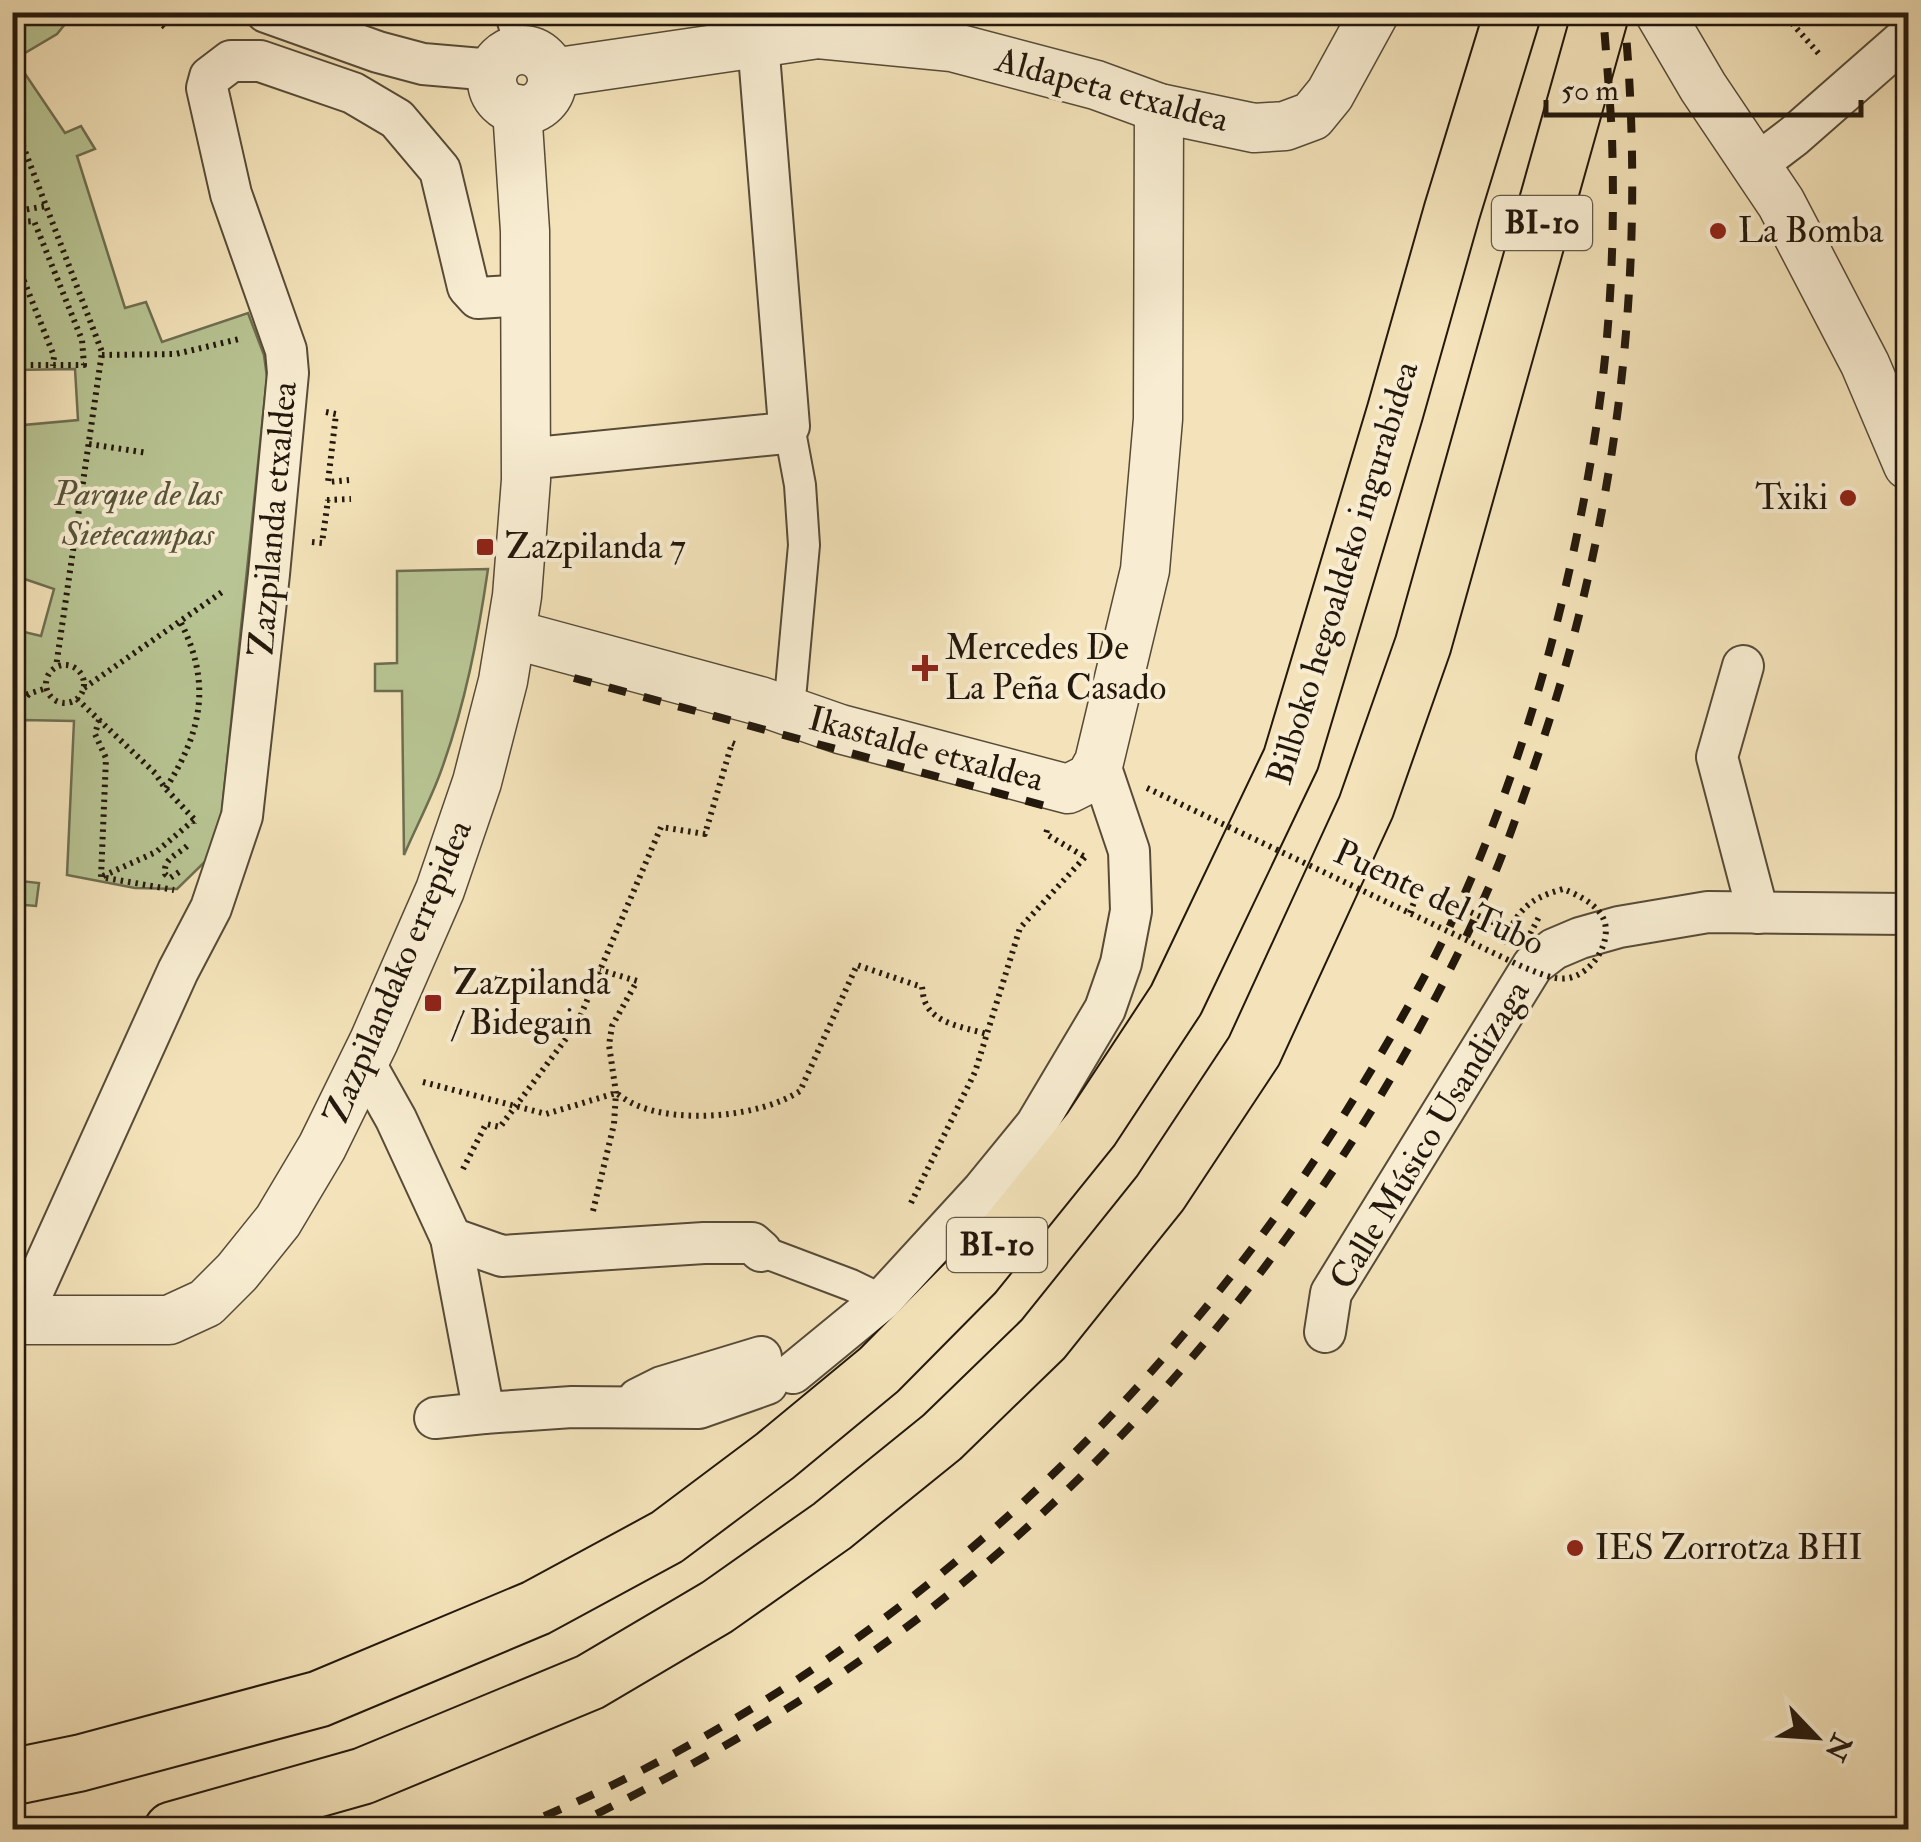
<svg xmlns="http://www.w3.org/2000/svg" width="1921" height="1842" font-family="'IM FELL Double Pica',serif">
<rect width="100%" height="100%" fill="#f4e3ba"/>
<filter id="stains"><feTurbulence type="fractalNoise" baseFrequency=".002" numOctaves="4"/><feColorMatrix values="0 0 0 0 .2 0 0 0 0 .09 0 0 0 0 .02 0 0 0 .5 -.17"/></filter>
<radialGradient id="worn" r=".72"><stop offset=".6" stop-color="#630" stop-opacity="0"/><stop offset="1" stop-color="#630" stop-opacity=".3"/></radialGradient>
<g fill="#b8c493" stroke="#6e6e50" stroke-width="2.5">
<path d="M13 13H74L57 34 15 59 65 133 81 126 95 149 77 156 125 308 146 302 162 342 248 313 264 355 267 377 222 811 215 852 177 889 135 888 67 875 74 721 23 720 20 881 39 883 36 906 13 904 12 629 41 636 54 589 13 575V426L78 420 75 369 13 370Z"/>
<path d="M488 569C478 638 465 705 441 771 431 799 416 827 404 855L402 691H375V664L397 663V571Z"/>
</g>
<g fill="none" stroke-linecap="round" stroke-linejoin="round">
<defs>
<path id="service" d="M505 12 516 49"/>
<g id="pedestrian">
<path d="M789 426 800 485 804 545 791 688"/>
<path d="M761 1251 851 1285 882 1300"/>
</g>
<g id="minor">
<path d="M266 12 378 52 423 64 493 70"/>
<path d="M1756 165 1794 136 1908 36"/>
<path d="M526 459 775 434 784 433 789 426 758 42"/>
<path d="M1743 666 1717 757 1758 913"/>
<path d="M364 1062 396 1119 451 1238 484 1413 572 1407 699 1408 767 1384"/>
<path d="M451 1238 502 1256 704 1243H752L761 1251"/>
<path d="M20 1320 178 971 211 908 242 816 269 574 288 373 286 350 231 194 207 88 210 77 231 61H260L353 93 397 119 440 170 468 287 478 298 526 295"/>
<path d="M1325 1332 1331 1293 1533 965 1554 949 1580 938 1619 927 1708 912 1908 914"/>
<path d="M793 1373 882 1300 983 1190 1036 1125 1105 1009 1121 963 1131 911 1129 851 1099 762"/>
<path d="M638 1399 662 1387 761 1357"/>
<path d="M435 1418 484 1413"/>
</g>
<g id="tertiary">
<path d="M1659 12 1703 87 1781 203 1865 364 1908 465"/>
<circle cx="522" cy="80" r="30"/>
<path d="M552 73 818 34 952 47 1096 85 1159 108 1254 128 1285 126 1312 116 1330 94 1375 12"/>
<path d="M512 634 760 701 840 729 1068 789 1090 778 1099 762 1145 570 1158 419 1159 108"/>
<path d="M12 1320H169L206 1303 237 1272 278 1221 322 1147 374 1041 440 890 477 782 503 681 517 596 526 480 525 231 517 109"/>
</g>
<g id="motorway">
<path d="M12 1777 80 1763 319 1699 536 1608 667 1537 775 1456 879 1370 974 1274 1091 1129 1176 1000 1291 759 1395 412 1452 211 1513 12"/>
<path d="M172 1830 363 1776 590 1682 717 1607 832 1526 942 1437 1043 1339 1160 1193 1254 1051 1366 807 1423 645 1601 12"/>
</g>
</defs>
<use href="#service" stroke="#574b38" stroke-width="24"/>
<use href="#pedestrian" stroke="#574b38" stroke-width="34"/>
<use href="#minor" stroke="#574b38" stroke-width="44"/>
<use href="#tertiary" stroke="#574b38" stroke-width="51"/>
<use href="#motorway" stroke="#23180c" stroke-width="59"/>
<g stroke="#23180c" stroke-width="6" stroke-dasharray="2.5 5" stroke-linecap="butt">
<path d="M145 12 154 17 167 29"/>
<path d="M1782 12 1820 55"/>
<path d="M12 117 102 352 56 667"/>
<path d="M12 212 46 206"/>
<path d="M12 335 16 365H84L82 340 34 221 22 222V276L54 356 53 366"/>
<path d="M102 355 176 354 239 339"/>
<path d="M326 412 336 414 328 482 349 480"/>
<path d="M89 444 148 453"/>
<path d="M327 500 351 499"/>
<path d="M312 542 322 543 328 500"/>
<circle cx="65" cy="684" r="19"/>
<path d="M84 688 225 590"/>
<path d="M12 699 47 688"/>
<path d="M77 699 155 773 165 788 194 819V824"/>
<path d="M12 713 29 694"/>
<path d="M99 720 95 734 106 758 101 877 174 890"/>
<path d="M166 788C202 731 212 683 180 621"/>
<path d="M1047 830 1046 834 1085 857 1087 855"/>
<path d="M179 872 170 878 165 874C163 858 178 855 188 845"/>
<path d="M103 876 156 852 194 820"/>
<path d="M423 1082 546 1114 616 1093C622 1097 629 1102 636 1105 680 1124 760 1117 800 1091L857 965 922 987C923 992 923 999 926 1004 935 1024 967 1028 987 1034"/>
<path d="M463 1169 486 1124 500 1127 577 1024 661 827 705 834 732 743 737 745"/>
<path d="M911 1203 975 1072 1020 928 1085 857"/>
<path d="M593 1211 614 1124 616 1093 609 1045 612 1026 637 981 600 970"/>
</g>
<use href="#service" stroke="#f8edd2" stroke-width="20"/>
<use href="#pedestrian" stroke="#f8edd2" stroke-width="30"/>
<use href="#minor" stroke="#f8edd2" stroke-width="40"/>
<use href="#tertiary" stroke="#f8edd2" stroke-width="48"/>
<use href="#motorway" stroke="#f4e3ba" stroke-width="55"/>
<g stroke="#23180c" stroke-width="8" stroke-dasharray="18 18" stroke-linecap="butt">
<path d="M574 678 1053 808"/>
<path d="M511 1830C857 1691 1148 1428 1345 1113 1393 1036 1439 956 1474 872 1534 729 1574 576 1597 422 1611 328 1615 232 1612 138 1610 96 1606 54 1603 12"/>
<path d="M564 1830C700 1764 830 1690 948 1595 1175 1412 1360 1170 1481 905 1500 864 1515 821 1530 778 1617 532 1649 272 1624 12"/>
</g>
<g stroke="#23180c" stroke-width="6" stroke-dasharray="2.5 5" stroke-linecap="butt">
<path d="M1147 788 1523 967C1537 972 1554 981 1569 978 1592 973 1610 945 1605 923 1600 905 1578 895 1563 889 1526 899 1517 912 1502 946"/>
<path d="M1410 913 1419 889 1528 938 1539 917"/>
</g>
</g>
<g fill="#8f2418" stroke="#f8edd2" stroke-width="4">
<circle cx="1718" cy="231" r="10"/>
<circle cx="1848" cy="498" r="10"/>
<rect x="475" y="537" width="20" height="20" rx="5"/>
<path d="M920 653h10v10h10v10h-10v10h-10v-10h-10v-10h10z"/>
<rect x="423" y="993" width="20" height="20" rx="5"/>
<circle cx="1575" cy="1548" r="10"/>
</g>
<g text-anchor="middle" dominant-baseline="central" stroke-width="8" stroke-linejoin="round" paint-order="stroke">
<g fill="#f8edd2" stroke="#635847" stroke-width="2.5">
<rect x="1492" y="196" width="100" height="54" rx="8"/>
<rect x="947" y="1218" width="100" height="54" rx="8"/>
</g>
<g font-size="32" font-weight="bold" fill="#23180c">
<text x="1542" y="223">BI-10</text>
<text x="997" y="1245">BI-10</text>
</g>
<g font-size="35" fill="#23180c" stroke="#f8edd2">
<text transform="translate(1112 90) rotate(15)">Aldapeta etxaldea</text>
<text transform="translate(273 519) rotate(-85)">Zazpilanda etxaldea</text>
<text transform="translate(1343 573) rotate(-73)">Bilboko hegoaldeko ingurabidea</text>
<text transform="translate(926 749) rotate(15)">Ikastalde etxaldea</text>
<text transform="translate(1439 898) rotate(25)">Puente del Tubo</text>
<text transform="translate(398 972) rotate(-67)">Zazpilandako errepidea</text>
<text transform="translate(1430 1135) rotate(-59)">Calle Músico Usandizaga</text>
</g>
<g font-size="35" fill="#23180c" stroke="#f8edd2" text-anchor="start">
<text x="1738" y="231">La Bomba</text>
<text x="1828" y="498" text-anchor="end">Txiki</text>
<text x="505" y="547">Zazpilanda 7</text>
<text x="945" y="648">Mercedes De<tspan x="945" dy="40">La Peña Casado</tspan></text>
<text x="453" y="983">Zazpilanda<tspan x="453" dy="40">/ Bidegain</tspan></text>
<text x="1595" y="1548">IES Zorrotza BHI</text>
</g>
<g font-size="35" font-style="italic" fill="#57543b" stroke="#f8edd2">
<text x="138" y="494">Parque de las<tspan x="138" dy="40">Sietecampas</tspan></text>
</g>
</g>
<rect width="1921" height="1842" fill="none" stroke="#f4e3ba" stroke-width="50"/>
<rect x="15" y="15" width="1891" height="1812" fill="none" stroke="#23180c" stroke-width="5"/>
<rect x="25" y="25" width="1871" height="1792" fill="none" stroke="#23180c" stroke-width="2.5"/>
<g transform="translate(1816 1737) rotate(115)" stroke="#f8edd2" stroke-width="8" paint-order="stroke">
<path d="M0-8L18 38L0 25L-18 38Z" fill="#23180c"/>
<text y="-15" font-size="28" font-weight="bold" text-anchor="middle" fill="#23180c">N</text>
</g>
<path d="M1546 100v15h315v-15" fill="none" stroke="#23180c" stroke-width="5"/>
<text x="1561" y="100" font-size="30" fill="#23180c" stroke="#f8edd2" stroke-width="8" paint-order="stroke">50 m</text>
<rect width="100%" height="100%" filter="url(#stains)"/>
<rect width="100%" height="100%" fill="url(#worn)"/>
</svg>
